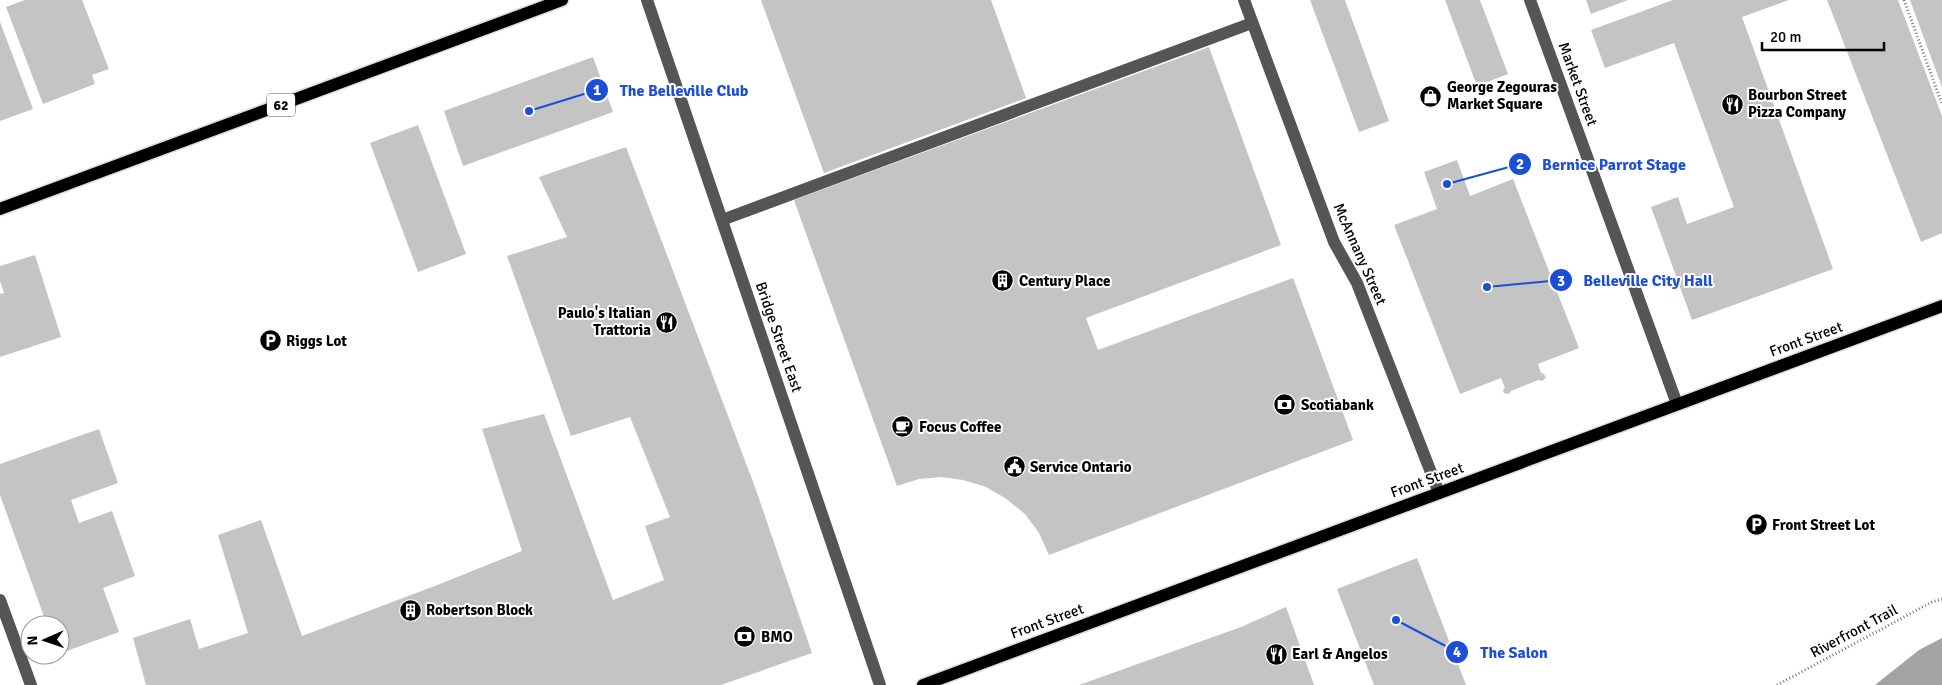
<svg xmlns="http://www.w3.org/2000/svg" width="1942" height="685" font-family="Signika,sans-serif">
<rect width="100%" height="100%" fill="#fff"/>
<path fill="#a3a3a3" d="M1942 638V685H1875L1919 650Z"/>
<g fill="#c4c4c4">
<path d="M25 0H82L109 69 92 75 95 84 43 104 6 7Z"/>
<path d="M761 0H991L1026 98 824 173Z"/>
<path d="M1310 0H1345L1389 121 1359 132Z"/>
<path d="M1445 0H1480L1508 74 1477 86Z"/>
<path d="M1586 0H1628L1591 14Z"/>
<path d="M1673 0H1789L1742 17 1833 269 1692 320 1651 207 1678 197 1687 224 1734 207 1674 43 1605 68 1591 30Z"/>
<path d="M1827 0H1898L1942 116V233L1921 242Z"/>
<path d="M1910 0H1942V87Z"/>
<path d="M0 22 33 109 0 121Z"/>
<path d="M1209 47 1281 245 1086 318 1098 350 1293 278 1353 440 1049 555 1039 533 1025 514 1005 498 986 487 963 480 941 477 919 479 897 486 794 200Z"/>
<path d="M593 57 613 112 463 166 444 111Z"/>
<path d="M418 125 466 254 418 272 370 143Z"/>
<path d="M626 147 755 487 812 653 721 685H146L133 638 190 619 199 649 248 633 218 535 261 520 302 636 440 584 522 551 482 429 544 414 613 600 664 580 645 526 670 517 630 417 571 436 507 256 567 237 539 177Z"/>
<path d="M1457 160 1470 196 1513 179 1579 348 1538 364 1541 373 1544 374 1546 378 1542 381 1538 380 1511 391 1509 394 1504 393 1503 390 1505 388 1501 378 1460 394 1394 225 1437 209 1424 172Z"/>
<path d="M35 255 61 337 0 357V294L4 293 0 281V266Z"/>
<path d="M99 429 118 483 71 500 79 523 112 511 135 576 103 588 119 632 64 652 60 650V625H47L0 495V464Z"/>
<path d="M1417 558 1466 685H1374L1337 589Z"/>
<path d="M1286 607 1314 685H1079L1241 627Z"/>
</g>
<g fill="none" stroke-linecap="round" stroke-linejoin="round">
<defs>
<g id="major">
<path d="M0 209 562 0"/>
<path d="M923 685 1942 306"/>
</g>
</defs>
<use href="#major" stroke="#dbdbdb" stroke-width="15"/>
<g stroke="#777" stroke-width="3" stroke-dasharray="1 2.5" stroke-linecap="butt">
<path d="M1904 0 1942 104"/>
<path d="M1777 685 1932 602 1942 599"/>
</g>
<g stroke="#555" stroke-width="12">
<path d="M647 0 880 685"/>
<path d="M1244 0 1334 242 1357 283 1439 493"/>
<path d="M1530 0 1677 404"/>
<path d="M722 220 1252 23"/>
<path d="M0 600 31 685"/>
</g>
<use href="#major" stroke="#000" stroke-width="12"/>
</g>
<defs>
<symbol id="shop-disc" viewBox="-11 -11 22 22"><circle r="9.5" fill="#000" stroke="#fff"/><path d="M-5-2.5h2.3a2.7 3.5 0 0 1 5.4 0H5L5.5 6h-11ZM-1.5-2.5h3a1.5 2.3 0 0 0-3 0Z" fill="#fff"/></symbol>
<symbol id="restaurant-disc" viewBox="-11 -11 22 22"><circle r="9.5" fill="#000" stroke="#fff"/><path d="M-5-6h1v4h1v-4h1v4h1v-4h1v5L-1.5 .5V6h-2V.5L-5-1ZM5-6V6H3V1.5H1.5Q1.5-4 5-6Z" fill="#fff"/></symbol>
<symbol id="building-disc" viewBox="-11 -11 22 22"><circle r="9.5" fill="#000" stroke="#fff"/><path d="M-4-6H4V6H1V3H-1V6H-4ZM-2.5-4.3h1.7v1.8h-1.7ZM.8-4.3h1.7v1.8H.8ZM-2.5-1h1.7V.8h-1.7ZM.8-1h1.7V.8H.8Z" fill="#fff"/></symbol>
<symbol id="parking-disc" viewBox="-11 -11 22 22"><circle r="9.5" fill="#000" stroke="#fff"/><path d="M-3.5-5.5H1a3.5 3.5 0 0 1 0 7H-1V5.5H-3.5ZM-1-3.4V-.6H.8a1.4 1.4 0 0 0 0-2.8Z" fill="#fff"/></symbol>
<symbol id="bank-disc" viewBox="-11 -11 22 22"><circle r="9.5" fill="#000" stroke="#fff"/><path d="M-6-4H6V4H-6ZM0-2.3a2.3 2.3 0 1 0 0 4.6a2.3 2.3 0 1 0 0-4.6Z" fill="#fff"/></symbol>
<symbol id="cafe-disc" viewBox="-11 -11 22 22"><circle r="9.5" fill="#000" stroke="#fff"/><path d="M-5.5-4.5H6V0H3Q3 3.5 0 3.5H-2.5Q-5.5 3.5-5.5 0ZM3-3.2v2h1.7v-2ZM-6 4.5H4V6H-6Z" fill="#fff"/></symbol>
<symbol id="civic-disc" viewBox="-11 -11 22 22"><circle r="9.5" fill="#000" stroke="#fff"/><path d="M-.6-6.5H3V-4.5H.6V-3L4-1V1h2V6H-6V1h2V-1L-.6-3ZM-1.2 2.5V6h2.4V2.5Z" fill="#fff"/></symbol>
</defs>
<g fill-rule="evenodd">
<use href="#shop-disc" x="1418" y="84" width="25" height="25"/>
<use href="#restaurant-disc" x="1720" y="92" width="25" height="25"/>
<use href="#building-disc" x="990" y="268" width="25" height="25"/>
<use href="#restaurant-disc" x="654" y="310" width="25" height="25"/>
<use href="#parking-disc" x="258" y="328" width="25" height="25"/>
<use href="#bank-disc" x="1272" y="392" width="25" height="25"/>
<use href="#cafe-disc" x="890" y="414" width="25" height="25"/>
<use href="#civic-disc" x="1002" y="454" width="25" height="25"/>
<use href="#parking-disc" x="1744" y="512" width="25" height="25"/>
<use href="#building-disc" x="398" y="598" width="25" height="25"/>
<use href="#bank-disc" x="732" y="624" width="25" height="25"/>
<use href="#restaurant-disc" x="1264" y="642" width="25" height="25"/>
</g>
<g text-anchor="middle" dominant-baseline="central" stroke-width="4" stroke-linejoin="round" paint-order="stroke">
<rect fill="#fff" stroke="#4c4c4c" stroke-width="1" x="267" y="93.5" width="28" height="23" rx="4"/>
<g font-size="14" font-weight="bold" fill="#000">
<text x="281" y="105">62</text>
</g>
<g font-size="15" fill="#000" stroke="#fff">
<text transform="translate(1578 84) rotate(70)">Market Street</text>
<text transform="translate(1360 254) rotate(66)">McAnnany Street</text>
<text transform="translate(779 337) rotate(71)">Bridge Street East</text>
<text transform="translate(1806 339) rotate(-20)">Front Street</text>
<text transform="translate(1427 480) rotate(-20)">Front Street</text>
<text transform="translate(1047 621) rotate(-20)">Front Street</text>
<text transform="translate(1854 631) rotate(-28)">Riverfront Trail</text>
</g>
<g font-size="15" font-weight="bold" fill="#000" stroke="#fff" text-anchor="start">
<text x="1447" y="87">George Zegouras<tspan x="1447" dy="17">Market Square</tspan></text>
<text x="1748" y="95">Bourbon Street<tspan x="1748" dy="17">Pizza Company</tspan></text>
<text x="1019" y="281">Century Place</text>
<text x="651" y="313" text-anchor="end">Paulo's Italian<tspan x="651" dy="17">Trattoria</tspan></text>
<text x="286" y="341">Riggs Lot</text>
<text x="1301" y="405">Scotiabank</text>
<text x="919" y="427">Focus Coffee</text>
<text x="1030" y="467">Service Ontario</text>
<text x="1772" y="525">Front Street Lot</text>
<text x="426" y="610">Robertson Block</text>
<text x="761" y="637">BMO</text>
<text x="1292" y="654">Earl &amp; Angelos</text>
</g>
</g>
<path fill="none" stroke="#1d4ed8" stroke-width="2" d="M529 111L597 90M1447 184L1520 164M1487 287L1561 280M1396 620L1457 652"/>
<g fill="#1d4ed8" stroke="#fff" stroke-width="2">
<circle cx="529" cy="111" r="5"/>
<circle cx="1447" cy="184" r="5"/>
<circle cx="1487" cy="287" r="5"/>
<circle cx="1396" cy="620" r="5"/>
<circle cx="597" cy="90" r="12"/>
<circle cx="1520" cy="164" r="12"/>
<circle cx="1561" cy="280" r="12"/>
<circle cx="1457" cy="652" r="12"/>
</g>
<g font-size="15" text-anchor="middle" font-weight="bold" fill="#fff">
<text x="597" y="95">1</text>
<text x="1520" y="169">2</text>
<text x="1561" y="286">3</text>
<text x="1457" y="657">4</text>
</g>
<g font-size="16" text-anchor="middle" font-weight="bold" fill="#1d4ed8" stroke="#fff" stroke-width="4" stroke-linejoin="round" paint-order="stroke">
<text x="684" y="96">The Belleville Club</text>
<text x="1614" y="170">Bernice Parrot Stage</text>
<text x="1648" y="286">Belleville City Hall</text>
<text x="1514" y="658">The Salon</text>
</g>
<g transform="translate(45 640) rotate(268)"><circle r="24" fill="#ffffff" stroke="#999999"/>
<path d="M0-4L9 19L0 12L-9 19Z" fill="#000000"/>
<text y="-8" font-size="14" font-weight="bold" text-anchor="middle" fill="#000000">N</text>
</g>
<path d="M1762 42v8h122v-8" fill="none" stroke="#000000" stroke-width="2.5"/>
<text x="1770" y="42" font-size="15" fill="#000000" stroke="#ffffff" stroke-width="4" paint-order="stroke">20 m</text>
</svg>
